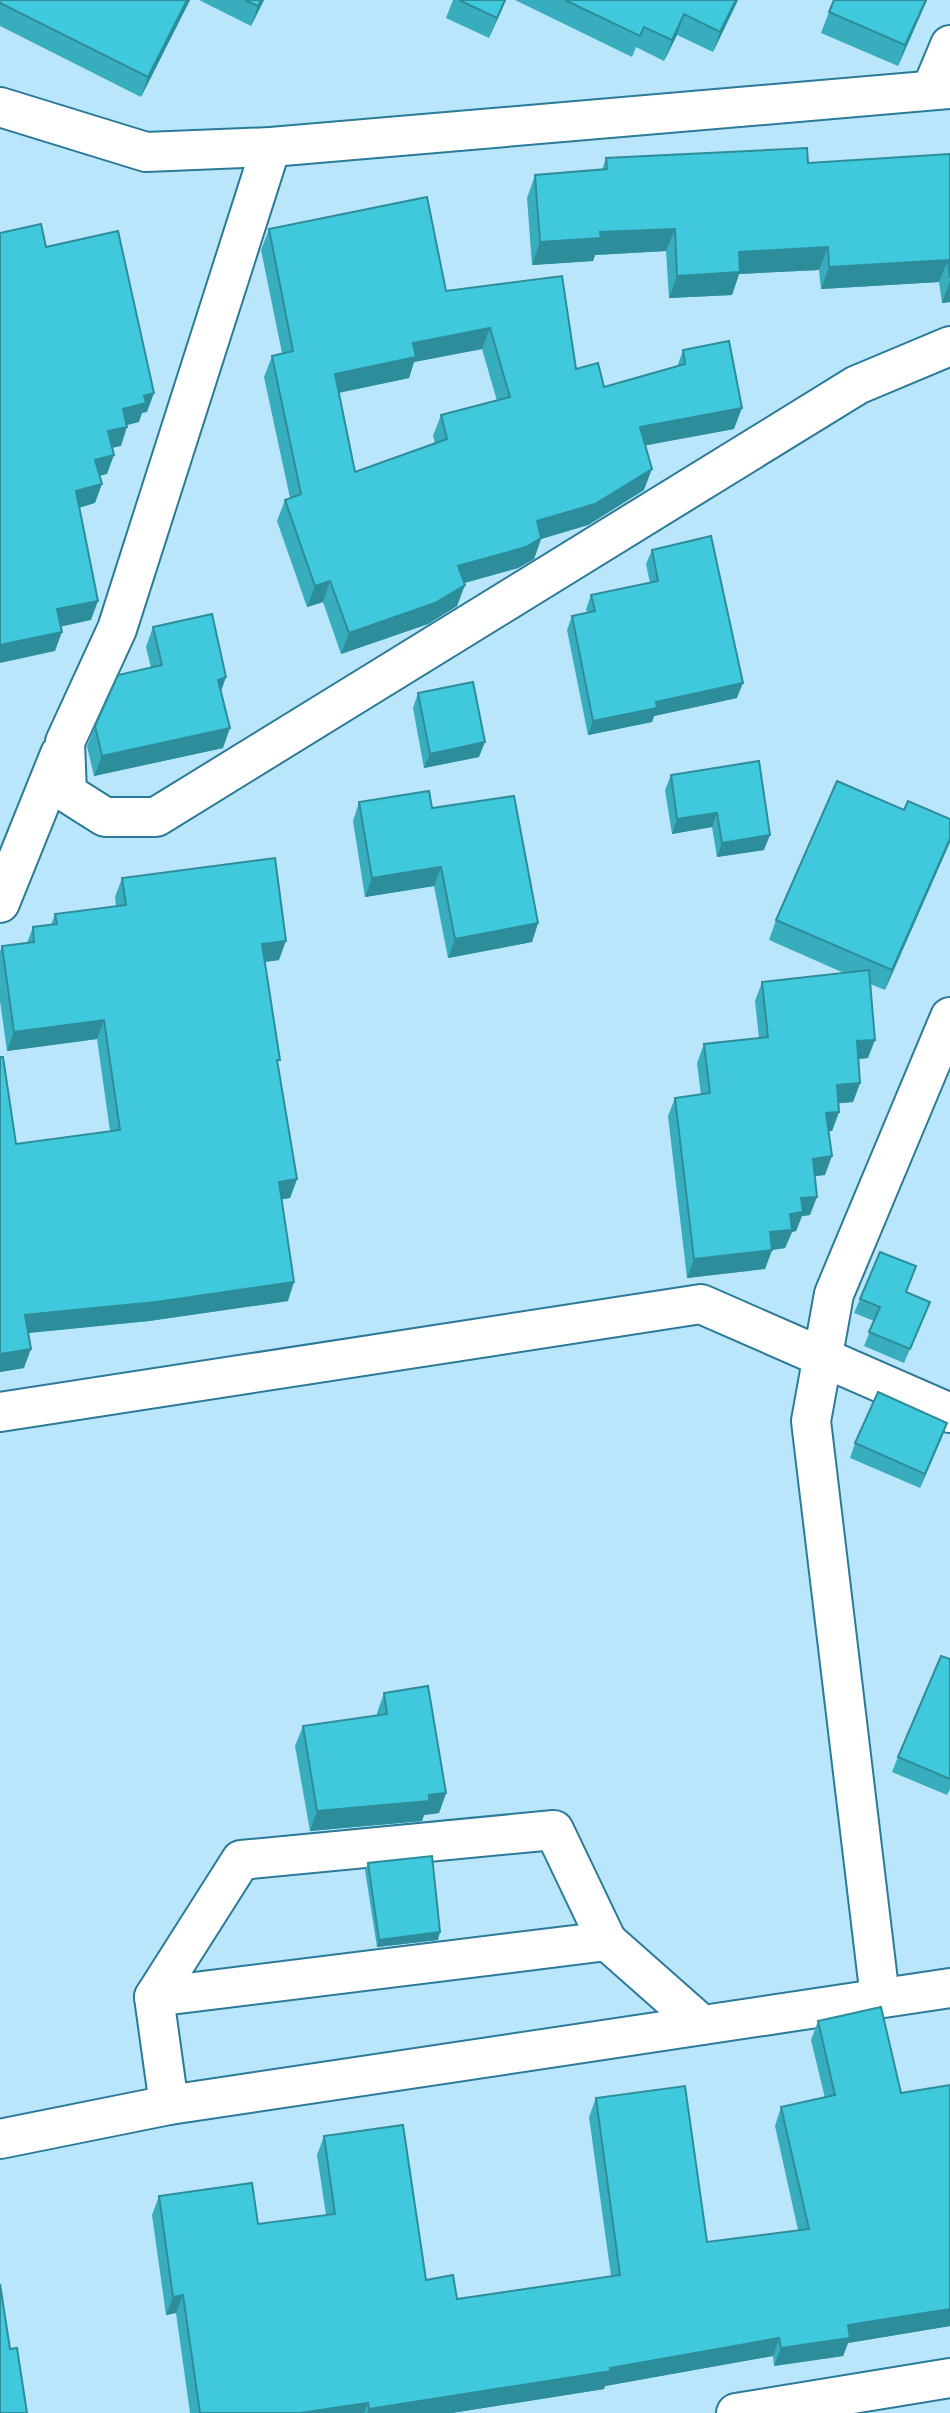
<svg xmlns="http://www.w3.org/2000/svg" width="950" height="2413" font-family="'IBM Plex Sans',sans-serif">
<rect width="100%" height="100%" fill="#bae6fb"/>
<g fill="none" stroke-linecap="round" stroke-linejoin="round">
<defs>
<g id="minor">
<path d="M932 88 950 45"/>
<path d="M0 107 146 152 271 147 950 89"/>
<path d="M271 147 117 629 65 742 67 793 105 817H156L857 385 950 346"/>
<path d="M0 903 60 754"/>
<path d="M0 1412 701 1304 950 1413"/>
<path d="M154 1997 241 1860 554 1830 607 1941"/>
<path d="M880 1998 811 1421 834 1294 950 1017"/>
<path d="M169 2105 154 1997 607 1941 702 2025"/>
<path d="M736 2413 950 2378"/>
</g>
<path id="major" d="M0 2139 169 2105 950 1988"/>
</defs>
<use href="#minor" stroke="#2b7a9a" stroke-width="42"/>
<use href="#major" stroke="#2b7a9a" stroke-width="42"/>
<use href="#minor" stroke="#fff" stroke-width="38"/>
<use href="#major" stroke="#fff" stroke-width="38"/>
</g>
<g fill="#37adbd" fill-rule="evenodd">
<path d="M0 0H190L141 97 0 26Z"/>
<path d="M199 0H264L251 26Z"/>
<path d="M453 0H506L489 38 446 18Z"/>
<path d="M515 0H738L713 52 677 35 664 61 636 47 632 57Z"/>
<path d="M927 0 898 66 821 33 829 12Z"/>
<path d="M950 154V302L942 303 939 282 821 289 819 270 739 274 732 295 669 298 666 251 595 255 593 261 532 265 527 198 535 175 602 170 606 158 808 163Z"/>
<path d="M269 229 446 291 604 387 677 367 683 350 734 429 645 445 644 490 588 525 541 539 534 559 518 568 464 583 457 606 428 624 341 654 323 602 307 607 277 521 285 500 290 498 264 377 272 356 282 353 261 250ZM482 349 497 401 441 415 433 436 435 443 355 472 339 393 409 378 414 362Z"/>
<path d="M652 550 737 698 654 716 652 722 588 735 567 630 572 616 587 613 586 609 591 595 650 583 646 564Z"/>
<path d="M153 627 221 691 223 748 94 776 87 746 95 726 151 668 146 647Z"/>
<path d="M418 693 479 757 424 768 413 708Z"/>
<path d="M671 775 764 850 717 857 712 827 672 834 665 790Z"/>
<path d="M359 802 432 808 538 923 532 942 448 958 434 886 365 897 353 821Z"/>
<path d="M904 810 950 819V842L885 990 870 984 868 1058 858 1059 860 1083 853 1102 838 1103 839 1112 832 1131H829L825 1175 815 1176 810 1215 802 1216 796 1231 792 1232 785 1248 772 1250 765 1269 687 1278 668 1116 675 1098 701 1095 697 1063 704 1044 759 1038 755 1001 762 982 844 973 769 940 776 920Z"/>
<path d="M122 878 279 960 265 962 278 1066 297 1179 290 1198 282 1199 288 1301 149 1321 28 1333 24 1368 0 1372V1057L16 1144 110 1131 97 1039 7 1051 0 1001V951L2 946 27 943 33 927 51 925 55 914 116 906 115 897Z"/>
<path d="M906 1292 930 1302 904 1363 864 1346 874 1321 854 1313 860 1299Z"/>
<path d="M942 1437 920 1488 850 1458 855 1443Z"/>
<path d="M950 1659V1789L947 1795 892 1772 898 1757Z"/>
<path d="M384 1693 446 1793 439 1813 424 1815 422 1821 310 1831 295 1746 303 1726 377 1715V1713Z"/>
<path d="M368 1863 438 1940 377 1947 365 1870Z"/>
<path d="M818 2021 901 2093 950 2085V2326L848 2343 843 2356 774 2366 773 2356 605 2386 604 2389 452 2413H190L176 2313 166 2315 152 2215 159 2196 258 2224 326 2215 317 2155 324 2136 426 2280 457 2299 611 2276 589 2117 596 2098 707 2242 798 2230 775 2126 781 2107 825 2098 811 2040Z"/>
</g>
<g fill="#2d8d9a">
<path d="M187 0H190L141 97 148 77Z"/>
<path d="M261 0H264L251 26 258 6Z"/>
<path d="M505 0H506L489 38 497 18Z"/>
<path d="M736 0H738L713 52 720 32Z"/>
<path d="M926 0H927L898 66 905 45Z"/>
<path d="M684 14 677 35 664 61 672 40Z"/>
<path d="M675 229 666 251 595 255 593 261 532 265 540 242 600 232Z"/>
<path d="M828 247 819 270 739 274 732 295 669 298 677 276 739 252Z"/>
<path d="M948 260 939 282 821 289 829 267Z"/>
<path d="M950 281V302L942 303Z"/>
<path d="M490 328 482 349 414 362 409 378 327 395 335 374 413 343Z"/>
<path d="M154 393 147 412 142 413 139 422 116 428 123 409 144 396Z"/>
<path d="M742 408 734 429 632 448 640 427Z"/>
<path d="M127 427 121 446 102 450 108 431Z"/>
<path d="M114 455 107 474 88 479 95 460Z"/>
<path d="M652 469 644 490 588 525 541 539 534 559 518 568 450 587 458 566 537 521Z"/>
<path d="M102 484 95 503 69 511 76 491Z"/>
<path d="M330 581 323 602 307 607 315 586Z"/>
<path d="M465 585 457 606 428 624 341 654 349 633Z"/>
<path d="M98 601 91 620 50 629 57 609Z"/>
<path d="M62 632 55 651 0 663V645Z"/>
<path d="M226 677 219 697 218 680Z"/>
<path d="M743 683 737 698 654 716 652 722 588 735 593 721 656 702Z"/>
<path d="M230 728 223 748 94 776 102 756Z"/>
<path d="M485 742 479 757 424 768 430 754Z"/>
<path d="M717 813 712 827 672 834 677 819Z"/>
<path d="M770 835 764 850 717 857 722 843Z"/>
<path d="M950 839V842L885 990 892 970Z"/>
<path d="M441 867 434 886 365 897 372 878Z"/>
<path d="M538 923 532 942 448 958 455 939Z"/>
<path d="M286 941 279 960 255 963 262 944Z"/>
<path d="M104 1020 97 1039 7 1051 14 1032Z"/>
<path d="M875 1040 868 1058 850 1060 857 1041Z"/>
<path d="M860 1083 853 1102 830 1104 837 1085Z"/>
<path d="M839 1112 832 1131 819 1132 826 1113Z"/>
<path d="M832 1156 825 1175 806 1177 813 1159Z"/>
<path d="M297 1179 290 1198 272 1201 279 1182Z"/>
<path d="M817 1197 810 1215 802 1216 796 1231 792 1232 785 1248 763 1251 770 1232 790 1214 801 1198Z"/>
<path d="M772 1250 765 1269 687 1278 694 1259Z"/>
<path d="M294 1282 288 1301 149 1321 18 1334 25 1315Z"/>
<path d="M31 1349 24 1368 0 1372V1354Z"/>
<path d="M947 1423 942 1437 920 1488 925 1474Z"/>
<path d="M446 1793 439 1813 424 1815 422 1821 310 1831 317 1811Z"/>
<path d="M440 1932 438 1940 377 1947 379 1940Z"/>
<path d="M183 2295 176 2313 166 2315 173 2297Z"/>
<path d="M950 2309V2326L848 2343 843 2356 774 2366 781 2348 848 2325Z"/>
<path d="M779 2338 773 2356 605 2386 604 2389 452 2413H367L369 2409Z"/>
<path d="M368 2403 364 2413H300Z"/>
</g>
<g fill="#40c9dc" stroke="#2d8d9a" stroke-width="2" fill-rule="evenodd">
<path d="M0 0H187L148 77 0 3Z"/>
<path d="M245 0H261L258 6Z"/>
<path d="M459 0H505L497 18Z"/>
<path d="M565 0H736L720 32 684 14 672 40 644 27 640 36Z"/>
<path d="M834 0H926L905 45 829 12Z"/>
<path d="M807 148 808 163 950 154V278L948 260 829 267 828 247 739 252 740 272 677 276 675 229 600 232 601 238 540 242 535 175 607 169 606 158Z"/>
<path d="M427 197 446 291 562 276 576 369 598 363 604 387 685 364 683 350 729 341 742 408 640 427 652 469 595 504 537 521 541 538 526 547 458 566 465 585 435 603 349 633 330 581 315 586 285 500 301 494 272 356 293 351 269 229ZM490 328 510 397 441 415 447 439 355 472 335 374 416 357 413 343Z"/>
<path d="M41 224 46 247 118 231 154 393 144 396 146 403 123 409 127 427 108 431 114 455 95 460 102 484 76 491 98 601 57 609 62 632 0 645V233Z"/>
<path d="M711 536 743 683 656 702 657 708 593 721 572 616 595 611 591 595 658 581 652 550Z"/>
<path d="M212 614 226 677 218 680 230 728 102 756 95 726 118 675 162 665 153 627Z"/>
<path d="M473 682 485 742 430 754 418 693Z"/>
<path d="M759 761 770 835 722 843 717 813 677 819 671 775Z"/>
<path d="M837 781 904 810 908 801 950 819V839L892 970 776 920Z"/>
<path d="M429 791 432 808 514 796 538 923 455 939 441 867 372 878 359 802Z"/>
<path d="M275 858 286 941 262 944 280 1060H277L297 1179 279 1182 294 1282 156 1302 25 1315 31 1349 0 1354V1057H3L16 1144 120 1130 104 1020 14 1032 2 946 34 942 33 927 57 924 55 914 126 905 122 878Z"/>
<path d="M869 970 875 1040 857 1041 860 1083 837 1085 839 1112 826 1113 832 1156 813 1159 817 1197 801 1198 803 1212 790 1214 792 1230 770 1232 772 1250 694 1259 675 1098 710 1093 704 1044 768 1037 762 982Z"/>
<path d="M880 1252 916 1266 906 1292 930 1302 910 1349 869 1332 880 1307 860 1299Z"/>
<path d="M878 1392 947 1423 925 1474 855 1443Z"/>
<path d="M941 1656 950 1659V1779L898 1757Z"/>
<path d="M428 1686 446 1793 429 1795V1801L317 1811 303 1726 387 1714 384 1693Z"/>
<path d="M432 1856 440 1932 379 1940 368 1863Z"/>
<path d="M881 2007 901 2093 950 2085V2309L848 2325 850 2338 781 2348 779 2338 610 2368 611 2371 369 2409 368 2403 300 2413H200L183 2295 173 2297 159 2196 252 2183 258 2224 335 2214 324 2136 403 2125 426 2280 453 2275 457 2299 620 2275 596 2098 685 2086 707 2242 809 2229 781 2107 835 2095 818 2021Z"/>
<path d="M0 2284 10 2349 17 2348 27 2413H0Z"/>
</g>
</svg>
